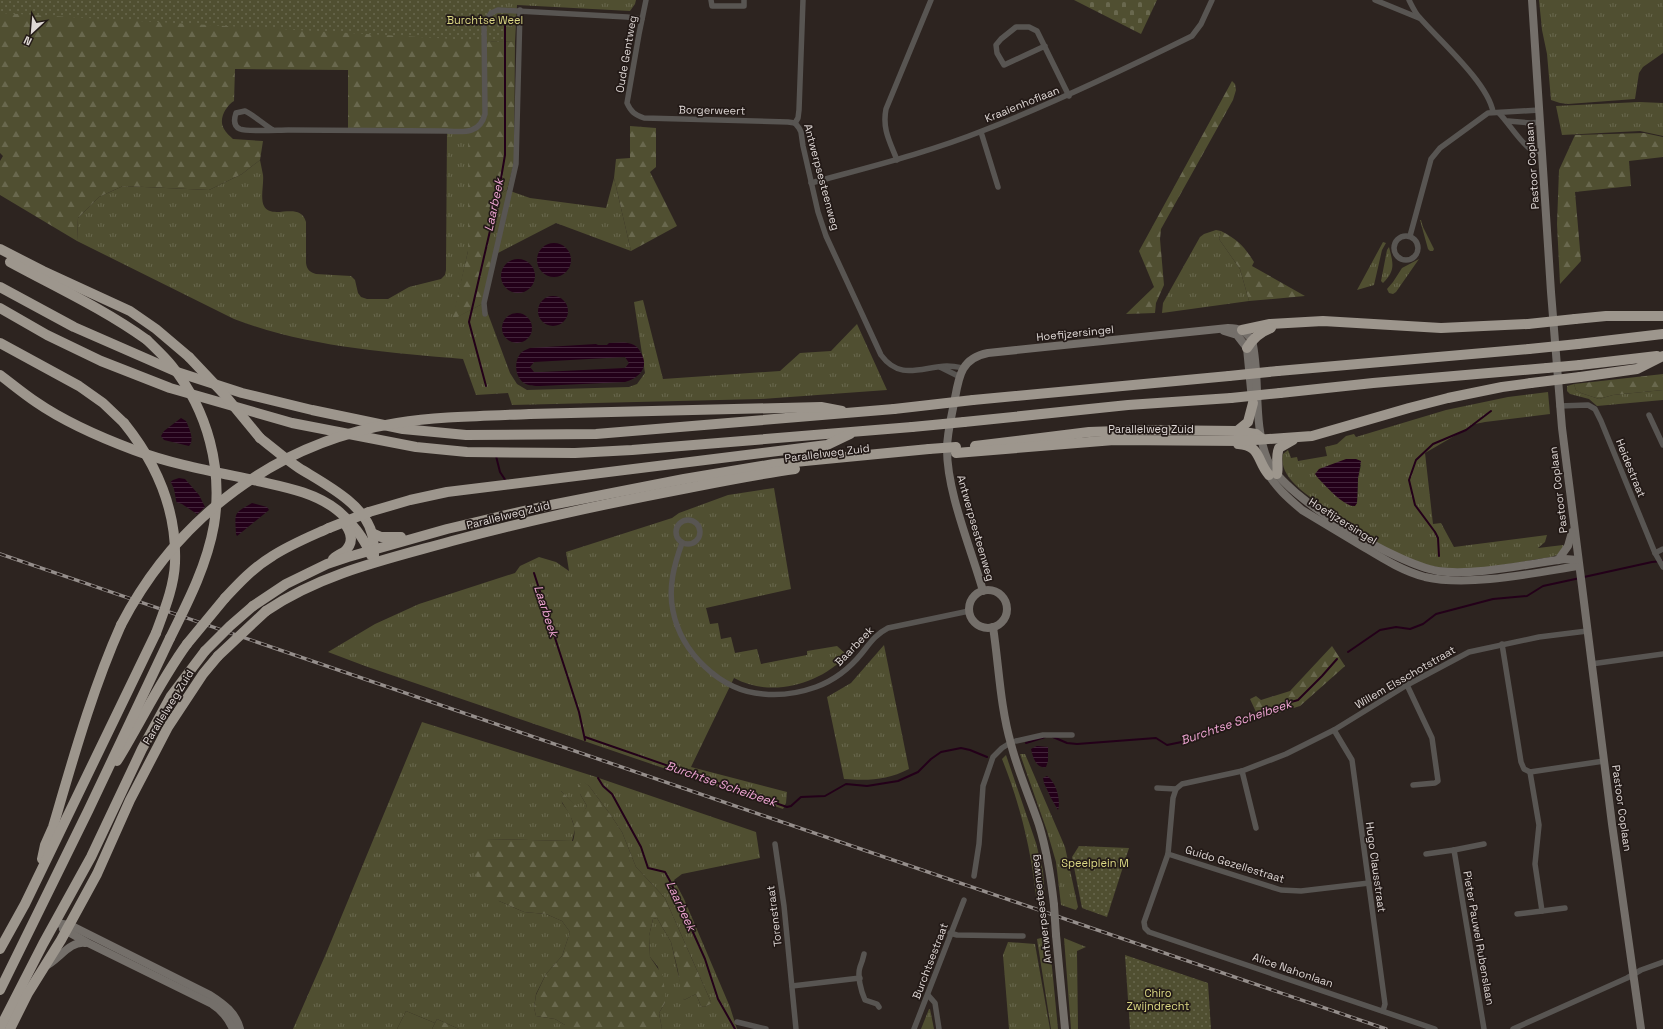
<svg xmlns="http://www.w3.org/2000/svg" width="1663" height="1029" font-family="'Space Grotesk',sans-serif">
<defs>
<pattern id="grass-tufts" width="24" height="20" patternUnits="userSpaceOnUse"><rect width="24" height="20" fill="#504f31"/><path d="M3 7l-1-3M5 7V3M7 7l1-3M15 17l-1-3M17 17v-4M19 17l1-3" fill="none" stroke="#69684e"/></pattern>
<pattern id="forest-firs" width="22" height="20" patternUnits="userSpaceOnUse"><rect width="22" height="20" fill="#504f31"/><path d="M5 1l3.5 6h-7zM16 11l3.5 6h-7z" fill="#69684e"/></pattern>
<pattern id="cemetery-stones" width="16" height="16" patternUnits="userSpaceOnUse"><rect width="16" height="16" fill="#504f31"/><path d="M2 7V4a2 2 0 0 1 4 0v3zM10 15v-3a2 2 0 0 1 4 0v3z" fill="#69684e"/></pattern>
<pattern id="park-dots" width="8" height="8" patternUnits="userSpaceOnUse"><rect width="8" height="8" fill="#504f31"/><path d="M2 2h.1M6 6h.1" fill="none" stroke="#69684e" stroke-width="1.8" stroke-linecap="round"/></pattern>
<pattern id="water-rules" width="6" height="5" patternUnits="userSpaceOnUse"><rect width="6" height="5" fill="#230019"/><path d="M0 2.5h6" fill="none" stroke="#42243a"/></pattern>
</defs>
<rect width="100%" height="100%" fill="#2d2420"/>
<g fill="url(#grass-tufts)" fill-rule="evenodd">
<path d="M465 0H636L635 4 630 11 517 5 515 42 483 41Z"/>
<path d="M1539 0H1663V53L1643 67 1639 73 1635 99 1568 104 1560 103 1551 100 1547 54 1542 30Z"/>
<path d="M1639 102 1663 103V136L1640 131 1562 135 1556 106Z"/>
<path d="M447 131 468 132V251L453 319 484 303 510 373 517 384 527 390 629 387 637 384 645 373 634 302 643 300 663 379 780 371 800 353 831 351 857 324 887 390 761 399 512 405 508 393 476 395 463 359C384 352 308 347 234 319L77 241 78 218 99 197 123 186 209 190 242 174 260 160C261 165 262 170 263 175 264 184 260 198 264 206 272 221 300 200 306 222V263C307 270 310 272 316 274L351 276 355 280 358 293 361 297 367 299H388L409 287 441 279 445 275 446 270Z"/>
<path d="M614 178 631 251 556 223 496 254 485 252 498 196 507 190 530 198 606 208Z"/>
<path d="M1420 220H1421L1423 227 1434 249 1433 251H1430L1428 249Z"/>
<path d="M1216 230 1221 231 1219 239 1240 269 1249 301 1162 313 1163 303 1200 237 1204 234Z"/>
<path d="M1383 242 1386 243 1382 250 1374 285 1357 290Z"/>
<path d="M1389 247C1393 263 1396 270 1383 283L1381 281 1387 250Z"/>
<path d="M1419 259 1396 292 1393 294 1389 293 1387 289 1393 282 1402 268Z"/>
<path d="M1574 384 1576 390 1581 393 1599 399 1613 395 1663 390V400L1597 406 1589 399 1570 394 1567 391V386Z"/>
<path d="M1548 392 1550 414 1485 422 1475 424 1425 453 1433 524 1441 523 1454 547 1547 535 1545 542 1538 548 1563 545V547L1557 555 1551 557C1519 562 1467 573 1437 567 1414 563 1390 551 1370 539 1363 534 1356 527 1349 522 1329 507 1276 484 1283 454L1288 450 1291 458 1297 457 1298 461 1327 456 1325 447 1337 444 1346 436 1354 434 1356 437 1446 410 1508 397ZM1361 465 1358 478 1357 503 1352 506 1342 500 1318 478 1326 467Z"/>
<path d="M774 488 791 589 706 608 710 624 718 623 721 639 731 637 735 653 757 649 761 664 807 655V651L837 646 847 655C819 685 771 698 734 678L691 767 787 792 786 803 783 809 365 666 328 652 375 624 419 604 515 573 520 566 539 557 556 562 569 571 566 552 672 518 679 513 728 495Z"/>
<path d="M884 645 909 769C887 780 869 781 844 779L827 697 851 683Z"/>
<path d="M422 722 593 776 756 832 760 858 682 874 674 880 684 899 730 1007 737 1029H662L659 1013 665 1003 658 967 650 957 649 936 653 919 657 918 671 942 684 1000 696 994 701 1006 704 1007 711 1004V1002L665 898 636 867 622 832 610 814 589 786 583 782 580 794 587 806 583 813 561 791 562 803 570 814 575 829 572 841 485 839 499 901 524 912 546 914 562 921 570 932 562 956 546 974 536 994 534 1008 536 1016 555 1019 565 1025V1029H459L437 1019 435 1023 406 1011 397 1029H293L325 956Z"/>
<path d="M1020 754H1025L1065 847 1078 907 1076 910 1061 905 1056 862 1047 831Z"/>
<path d="M1006 755 1036 843 1043 871 1045 899 1036 896C1031 849 1020 804 1002 759Z"/>
<path d="M1049 936 1058 1029H1051L1037 939Z"/>
<path d="M1064 938 1086 947 1077 951 1078 1029H1071Z"/>
<path d="M1008 942 1035 944 1050 1029H1009L1003 955Z"/>
<path d="M929 1009H930L934 1029H921Z"/>
</g>
<g fill="url(#forest-firs)">
<path d="M223 0H465L483 41 515 42 514 163 507 190 498 196 485 251 496 254 484 303 452 320 468 251V132L348 131V70L235 69 234 101C226 106 218 119 224 129 226 133 230 136 233 139L263 141 260 160 242 174 209 190 123 186 99 197 78 218 77 241 0 195V161L3 156 0 153V13Z"/>
<path d="M1232 81 1235 84 1236 90 1233 100 1161 229 1160 239 1164 285 1156 303 1155 313 1126 314 1154 287 1139 251Z"/>
<path d="M630 126 656 128V167L650 172 677 226 631 251 614 178 616 159 630 158Z"/>
<path d="M1644 133 1663 137V157L1629 161 1631 186 1575 192 1581 261 1560 284 1557 224 1559 170 1575 135Z"/>
<path d="M1221 231C1238 240 1244 246 1254 262L1252 266 1305 296 1249 301 1240 269 1219 239Z"/>
<path d="M1663 374V390L1613 395 1599 399 1581 393 1576 390 1574 384Z"/>
<path d="M1332 646 1345 666 1300 706 1259 719 1257 715 1258 714 1256 712 1250 699 1256 696 1261 700 1290 691Z"/>
<path d="M583 781 589 786 610 814 622 832 636 867 665 898 711 1002V1004L704 1007 701 1006 696 994 684 1000 681 995 678 971 671 942 657 918 653 919 649 936 650 957 663 976 665 993V1003L659 1013 662 1029H565V1025L555 1019 536 1016 534 1008 536 995 546 974 562 956 570 932 562 921 546 914 524 912 499 901 477 884 474 854 485 839 573 841C579 822 566 811 558 795L561 791 583 812 587 806 580 794 578 786Z"/>
<path d="M437 1019 459 1029H432Z"/>
</g>
<path fill="url(#cemetery-stones)" d="M1074 0H1157L1141 34Z"/>
<g fill="url(#park-dots)">
<path d="M0 0H505V42L0 13Z"/>
<path d="M1079 846 1129 848 1107 917 1082 908 1072 857Z"/>
<path d="M1125 955 1208 983 1211 1029H1130Z"/>
</g>
<path fill="#504f31" d="M406 1011 435 1023 432 1029H397Z"/>
<g fill="url(#water-rules)" fill-rule="evenodd">
<circle cx="554" cy="260" r="17"/>
<circle cx="518" cy="276" r="17"/>
<circle cx="553" cy="311" r="15"/>
<circle cx="517" cy="328" r="15"/>
<path d="M609 343C617 343 626 341 634 345 638 347 640 351 642 355 649 369 637 379 625 382L540 386C535 386 529 386 524 383 515 377 513 360 522 352 524 350 528 349 530 348L596 344 598 345H607ZM625 357 629 363 625 368 542 372H534L530 367 534 362Z"/>
<path d="M181 418 186 421C189 428 195 440 189 446L164 440 161 436 164 431Z"/>
<path d="M1346 459H1356L1361 461 1358 478 1357 503 1355 506C1344 507 1326 486 1318 478L1315 474 1319 469Z"/>
<path d="M179 478 185 479 199 495 205 507 197 514 182 504 173 501 168 484 173 480Z"/>
<path d="M252 503 267 507 269 510 237 536 236 534C235 512 233 514 252 503Z"/>
<path d="M1037 746 1048 747V761L1046 767C1036 769 1033 757 1031 749Z"/>
<path d="M1047 776C1056 782 1061 800 1058 810L1051 798 1044 783 1043 778Z"/>
</g>
<path fill="#2d2420" d="M170 480 174 489 177 505 172 503 166 485Z"/>
<g fill="none" stroke-linecap="round" stroke-linejoin="round">
<g stroke="#230019" stroke-width="2">
<path d="M486 386 469 322 498 196 505 155V21"/>
<path d="M496 456 500 472 506 481"/>
<path d="M1439 556 1438 538 1435 532 1415 505 1409 480 1416 460 1433 444 1466 430 1491 411"/>
<path d="M534 573 579 712 585 740"/>
<path d="M1584 577 1652 562 1663 561"/>
<path d="M1348 652 1380 630 1396 627 1410 629 1423 624 1436 614 1493 599 1527 596 1543 586 1580 578"/>
<path d="M585 737 787 807 791 806 801 797 825 796 846 784 867 786 898 781 918 772 931 759 941 752 961 748 970 750 987 757"/>
<path d="M1053 737 1067 743 1077 744 1156 738 1167 745 1196 739 1265 710 1298 700 1322 676 1337 659"/>
<path d="M1026 743 1045 737"/>
<path d="M598 778 603 786 612 794 641 847 648 868 665 872 670 881 705 959 718 999 735 1029"/>
</g>
<g stroke="#585552" stroke-width="5.5">
<path d="M646 0 639 34 627 103C631 112 635 115 644 118L788 122 795 123"/>
<path d="M711 0 712 6H744V0"/>
<path d="M1375 0 1419 18"/>
<path d="M1409 0C1412 6 1415 13 1420 18 1440 41 1488 83 1493 112"/>
<path d="M1045 46 1004 65 997 53 996 45 1001 39 1016 27H1029L1037 31 1069 96"/>
<path d="M1499 113C1508 122 1522 145 1532 150 1535 151 1539 151 1542 152"/>
<path d="M1508 121 1531 123 1540 122"/>
<path d="M795 123 799 128 801 132 803 146 818 212 826 236 881 355C900 381 921 367 947 366 953 366 958 367 963 368"/>
<path d="M795 123 798 118 799 110 803 0"/>
<path d="M273 130C263 124 255 116 245 111L236 113C234 119 233 126 240 129 248 132 278 130 288 130 341 130 394 131 447 131 464 132 480 134 485 114L484 25 491 13 498 10 627 17 642 19"/>
<path d="M981 132 998 187"/>
<path d="M897 160C890 142 882 129 886 109L931 0"/>
<path d="M811 183C869 167 927 153 982 131 1054 103 1123 70 1192 36L1201 24 1212 0"/>
<circle cx="1406" cy="248" r="12"/>
<path d="M1410 236 1431 159 1440 148 1488 113 1539 110"/>
<path d="M485 314 484 303 516 164 520 10"/>
<path d="M940 367 960 377"/>
<path d="M1559 406 1588 405 1595 409 1601 421 1655 553 1663 567"/>
<path d="M1649 415 1663 445"/>
<circle cx="688" cy="532" r="12"/>
<path d="M682 543C674 565 668 588 673 611 681 652 720 691 763 694 781 696 799 693 816 687 835 680 850 668 862 653 870 643 876 634 888 628L969 611"/>
<path d="M1655 553 1663 549"/>
<path d="M1502 644 1521 762 1524 769 1530 772 1604 761"/>
<path d="M1591 664 1663 654"/>
<path d="M1407 685 1432 738 1438 781 1435 783 1413 785"/>
<path d="M1334 730 1352 760 1385 1004 1383 1011"/>
<path d="M1016 741 1043 735H1072"/>
<path d="M1242 771 1256 828"/>
<path d="M1157 788 1176 789 1182 784 1242 771 1286 754 1334 730 1407 685 1469 652 1539 637 1587 631"/>
<path d="M1176 789 1173 798 1168 854 1144 922 1145 928 1149 932 1435 1029"/>
<path d="M775 844 784 906 796 1029"/>
<path d="M1454 850 1484 844"/>
<path d="M1168 854 1281 890 1301 891 1369 883"/>
<path d="M1426 854 1454 850 1484 1029"/>
<path d="M974 876 979 844 983 786 993 757 1002 748 1010 743"/>
<path d="M1542 911 1565 908"/>
<path d="M1517 914 1542 911 1535 864 1539 825 1530 772"/>
<path d="M950 933 957 935 1023 936"/>
<path d="M864 954C863 959 862 962 860 967 857 976 861 991 865 1000L877 1004 879 1007"/>
<path d="M792 986 860 978"/>
<path d="M928 995 935 1003 939 1029"/>
<path d="M737 1022 766 1029"/>
<path d="M914 1029 964 900"/>
<path d="M1513 1029 1627 978 1641 970 1663 962"/>
</g>
<g stroke="#746f6a" stroke-width="8">
<path d="M1532 0 1551 292 1562 428 1612 824 1641 1029"/>
<path d="M1224 331 1237 335 1247 348 1252 400"/>
<path d="M1266 470C1274 486 1289 499 1302 510 1322 522 1342 534 1362 546 1382 558 1402 571 1425 577 1469 587 1534 573 1578 566"/>
<path d="M1558 560 1568 546 1572 532"/>
<circle cx="988" cy="609" r="19"/>
<path d="M983 591C971 548 947 493 947 449 947 432 952 415 955 398 959 375 962 358 988 353L1228 328C1240 328 1245 331 1252 340 1261 379 1252 423 1268 461 1285 498 1398 565 1438 571 1475 576 1527 564 1565 559L1578 560"/>
<path d="M993 627C999 666 1000 706 1011 744 1018 772 1030 798 1039 825 1047 851 1051 878 1054 905"/>
<path d="M55 923 70 925 210 995C224 1004 236 1013 240 1029"/>
<path d="M63 929 88 943 212 1004C222 1010 228 1018 233 1029"/>
<path d="M1056 935 1065 1029"/>
<path d="M44 967C59 960 69 941 85 943"/>
</g>
<g stroke="#9d968d" stroke-width="10">
<path d="M0 249 43 271 130 311 156 329 189 357"/>
<path d="M10 262C56 287 104 309 147 340"/>
<path d="M0 287 74 327 177 372 242 393 312 410 403 429 466 435 596 434 894 409"/>
<path d="M0 308 47 335 101 361 170 388 292 423 416 447 467 452 575 453 632 450 912 427"/>
<path d="M1575 319 1606 316H1663"/>
<path d="M1242 330 1270 324 1323 321 1441 328 1528 324"/>
<path d="M0 343 79 386 103 403 124 423"/>
<path d="M1578 344 1663 334"/>
<path d="M1247 348C1253 338 1260 332 1271 328"/>
<path d="M1580 365 1657 356"/>
<path d="M1278 371 1529 349"/>
<path d="M0 375C12 384 24 394 36 402 65 422 102 438 134 450 174 465 216 472 258 481 284 487 314 492 337 510 351 521 364 538 371 555"/>
<path d="M1580 377 1637 369 1663 356"/>
<path d="M1280 393 1373 383 1547 368"/>
<path d="M973 400 1229 376"/>
<path d="M530 414 821 407 842 411"/>
<path d="M964 422 1128 405 1231 398"/>
<path d="M1237 431 1248 422 1253 403"/>
<path d="M260 438C273 448 285 459 299 468 323 483 365 504 372 534 374 541 374 549 374 556"/>
<path d="M1238 444C1261 445 1257 462 1269 475"/>
<path d="M975 446 1089 432 1145 430 1237 431 1256 434 1261 438"/>
<path d="M956 453 1114 440 1241 441 1312 436 1409 408 1448 398 1502 387 1531 383"/>
<path d="M1277 474C1279 465 1275 458 1279 448L1293 440"/>
<path d="M369 512 410 500 447 492 827 445 850 434"/>
<path d="M372 533 381 537H401"/>
<path d="M333 559C336 556 340 554 344 552 354 543 352 533 344 523"/>
<path d="M225 598C239 583 253 568 271 557 289 545 309 537 329 528"/>
<path d="M253 606 286 584 327 564 348 557 447 529 541 507 684 479 774 464 929 449"/>
<path d="M266 611C322 573 388 559 452 541 530 520 609 503 688 488 724 481 759 474 795 469"/>
<path d="M117 761C141 722 160 681 187 644"/>
<path d="M42 859 45 845 53 827C73 759 92 690 121 625"/>
<path d="M0 949 25 904 156 633"/>
<path d="M0 990 88 811 170 638"/>
<path d="M0 1028 43 944 91 857 142 749 171 696 205 651"/>
<path d="M10 1029 28 993 61 940 97 874 130 800 168 727 203 674 218 656"/>
</g>
<defs>
<path id="rail" d="M0 554 1386 1029"/>
</defs>
<use href="#rail" stroke="#958e8b" stroke-width="3.5"/>
<use href="#rail" stroke="#231a17" stroke-width="2" stroke-dasharray="6" stroke-linecap="butt"/>
<path stroke="#746f6a" stroke-width="8" d="M1054 905 1056 935"/>
<g stroke="#9d968d" stroke-width="10">
<path d="M1528 324 1575 319"/>
<path d="M147 340C155 348 165 357 172 366 208 411 223 469 214 525 207 565 188 602 170 638"/>
<path d="M1529 349 1578 344"/>
<path d="M189 357 223 393 260 438"/>
<path d="M1547 368 1580 365"/>
<path d="M1229 376 1278 371"/>
<path d="M1531 383 1580 377"/>
<path d="M1231 398 1280 393"/>
<path d="M894 409 973 400"/>
<path d="M124 423C157 464 177 510 175 563 174 587 164 611 156 633"/>
<path d="M912 427 964 422"/>
<path d="M929 449 956 447"/>
<path d="M329 528 369 512"/>
<path d="M121 625C177 517 277 442 397 423 440 416 486 416 530 414"/>
<path d="M187 644 225 598"/>
<path d="M205 651 230 626 253 606"/>
<path d="M218 656 266 611"/>
</g>
</g>
<g text-anchor="middle" dominant-baseline="central" stroke-width="3.5" stroke-linejoin="round" paint-order="stroke">
<g font-size="11" fill="#dbd884" stroke="#231a17">
<text x="485" y="20">Burchtse Weel</text>
<text x="1095" y="863">Speelplein M</text>
<text x="1158" y="993">Chiro<tspan x="1158" dy="13">Zwijndrecht</tspan></text>
</g>
<g font-size="11" fill="#dfd8d6" stroke="#231a17">
<text transform="translate(626 54) rotate(-80)">Oude Gentweg</text>
<text transform="translate(1022 104) rotate(-22)">Kraaienhoflaan</text>
<text transform="translate(712 110) rotate(1)">Borgerweert</text>
<text transform="translate(1532 166) rotate(-94)">Pastoor Coplaan</text>
<text transform="translate(822 177) rotate(75)">Antwerpsesteenweg</text>
<text transform="translate(1075 333) rotate(-6)">Hoefijzersingel</text>
<text x="1151" y="429">Parallelweg Zuid</text>
<text transform="translate(827 453) rotate(-7)">Parallelweg Zuid</text>
<text transform="translate(1631 468) rotate(68)">Heidestraat</text>
<text transform="translate(1558 490) rotate(-97)">Pastoor Coplaan</text>
<text transform="translate(508 515) rotate(-14)">Parallelweg Zuid</text>
<text transform="translate(1343 521) rotate(32)">Hoefijzersingel</text>
<text transform="translate(976 528) rotate(74)">Antwerpsesteenweg</text>
<text transform="translate(854 646) rotate(-46)">Baarbeek</text>
<text transform="translate(1405 677) rotate(-30)">Willem Elsschotstraat</text>
<text transform="translate(168 707) rotate(-58)">Parallelweg Zuid</text>
<text transform="translate(1622 808) rotate(82)">Pastoor Coplaan</text>
<text transform="translate(1235 864) rotate(17)">Guido Gezellestraat</text>
<text transform="translate(1376 867) rotate(82)">Hugo Clausstraat</text>
<text transform="translate(1041 909) rotate(-97)">Antwerpsesteenweg</text>
<text transform="translate(774 916) rotate(-97)">Torenstraat</text>
<text transform="translate(1479 938) rotate(80)">Pieter Pauwel Rubenslaan</text>
<text transform="translate(930 961) rotate(-69)">Burchtsestraat</text>
<text transform="translate(1293 970) rotate(19)">Alice Nahonlaan</text>
</g>
<g font-size="12" font-style="italic" fill="#f2a7d6" stroke="#231a17">
<text transform="translate(494 205) rotate(-78)">Laarbeek</text>
<text transform="translate(546 611) rotate(72)">Laarbeek</text>
<text transform="translate(1236 722) rotate(-19)">Burchtse Scheibeek</text>
<text transform="translate(721 784) rotate(19)">Burchtse Scheibeek</text>
<text transform="translate(681 906) rotate(65)">Laarbeek</text>
</g>
</g>
<g transform="translate(32 32) rotate(206)" stroke="#231a17" stroke-width="3" paint-order="stroke">
<path d="M0-3L7 15L0 10L-7 15Z" fill="#dfd8d6"/>
<text y="-6" font-size="11" font-weight="bold" text-anchor="middle" fill="#dfd8d6">N</text>
</g>
</svg>
